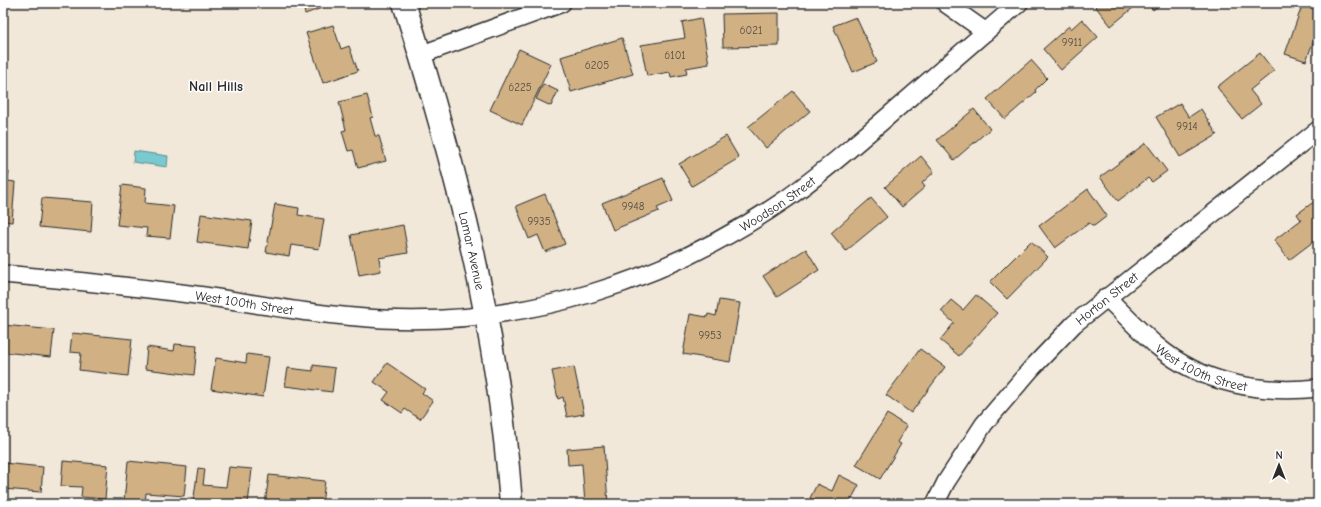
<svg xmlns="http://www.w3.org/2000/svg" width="1321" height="507" font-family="'Comic Neue',sans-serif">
<rect width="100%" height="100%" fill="#f1e8da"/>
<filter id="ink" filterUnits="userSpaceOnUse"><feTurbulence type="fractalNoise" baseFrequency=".025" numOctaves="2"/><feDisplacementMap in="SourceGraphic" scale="8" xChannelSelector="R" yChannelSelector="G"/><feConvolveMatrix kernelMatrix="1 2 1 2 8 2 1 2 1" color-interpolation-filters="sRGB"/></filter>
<g filter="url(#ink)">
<path fill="#79cad0" stroke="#5a8a8e" d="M134 151 168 156 167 167 133 162Z"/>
<g fill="#d1b184" stroke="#2b2b2b">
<path d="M294 3H329L330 5 305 14 303 6 296 8Z"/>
<path d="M1098 3H1139L1111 26 1095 6Z"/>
<path d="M1147 3H1162L1153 10Z"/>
<path d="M1303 3H1318V29L1306 61 1285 54Z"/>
<path d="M779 13V46L723 47 722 14Z"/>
<path d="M856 17 877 62 853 72 833 26Z"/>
<path d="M701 18 709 64 686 68 687 74 671 77 670 72 647 76 641 45 685 38 682 22Z"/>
<path d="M1082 19 1098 37 1061 70 1043 49 1069 26 1071 29Z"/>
<path d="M333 25 341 49 349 46 358 71 323 83 306 33Z"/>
<path d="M622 38 633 74 571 92 561 57Z"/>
<path d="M519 49 551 64 522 125 490 110Z"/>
<path d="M1260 53 1274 71 1250 90 1261 104 1242 119 1217 87Z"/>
<path d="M1031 60 1047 78 1035 90 1036 92 1005 119 987 99Z"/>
<path d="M543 84 558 91 551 106 536 99Z"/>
<path d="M793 91 810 111 766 148 748 127Z"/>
<path d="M367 95 373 117 370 118 375 136H379L386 161 358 168 353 150 348 151 342 131 346 130 339 102Z"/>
<path d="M1180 103 1189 117 1201 109 1217 135 1180 157 1156 117Z"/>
<path d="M974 109 990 129 954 160 937 140Z"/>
<path d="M726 136 739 158 692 186 679 164Z"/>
<path d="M1146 143 1167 171 1152 182 1148 178 1118 201 1100 177Z"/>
<path d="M921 156 934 172 922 183 925 187 902 207 885 187Z"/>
<path d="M3 172H9L8 181 15 182 12 222 3 221Z"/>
<path d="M663 178 673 201 657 208 659 211 613 230 602 203Z"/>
<path d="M122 185 146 188 145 203 174 206 170 238 146 236 147 228 117 225Z"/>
<path d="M1088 189 1107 216 1094 226 1089 223 1055 248 1039 226Z"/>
<path d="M545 194 565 244 545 252 538 235 529 239 516 206Z"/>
<path d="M42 198 93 202 91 232 39 227Z"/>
<path d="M871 198 887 217 846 251 831 233Z"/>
<path d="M1315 201 1318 205V238L1289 260 1274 240 1301 220 1297 214Z"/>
<path d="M275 204 299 208 298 215 324 219 319 249 291 245 289 256 266 252Z"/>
<path d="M201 214 252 221 248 249 197 242Z"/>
<path d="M403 225 408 253 379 258 381 271 359 275 351 235Z"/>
<path d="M1031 241 1048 257 1007 299 990 282Z"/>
<path d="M806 249 819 270 777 297 763 276Z"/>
<path d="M976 295 997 313 959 356 940 340 954 323 941 311 951 300 963 310Z"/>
<path d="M719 300 740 303 730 362 683 354 690 314 707 317 708 314 716 316Z"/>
<path d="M3 325 54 330 51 357 3 352Z"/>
<path d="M72 333 132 339 128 376 79 370 81 353 70 352Z"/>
<path d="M175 344 197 346 194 375 145 369 147 347 174 351Z"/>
<path d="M920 349 945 367 911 413 886 395Z"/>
<path d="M247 354 269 357 263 397 211 389 216 358 246 363Z"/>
<path d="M387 363 425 389 422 393 433 401 420 419 405 409 402 413 383 400 389 392 374 382Z"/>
<path d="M313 365 335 368 332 392 285 386 288 368 313 371Z"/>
<path d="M574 367 584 414 567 417 563 397 558 399 552 371Z"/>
<path d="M887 414 907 426 897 442 901 444 880 479 856 465Z"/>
<path d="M604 446 608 504H585L582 464 568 465 567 449Z"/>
<path d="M63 461 108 465 105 499 81 497 82 487 61 486Z"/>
<path d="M128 461 187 467 184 496 146 493 145 503 124 501Z"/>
<path d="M3 463 43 467 41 492 3 489Z"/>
<path d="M229 467 252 469 248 504H193L198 468 205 469 203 485 226 487Z"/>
<path d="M269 475 325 481 322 504 298 503 297 504H265Z"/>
<path d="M839 475 859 485 849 504H823L810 498 817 484 832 491Z"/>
</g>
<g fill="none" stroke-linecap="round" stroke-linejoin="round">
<defs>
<g id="street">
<path d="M945 3 986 32"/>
<path d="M420 55 562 3"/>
<path id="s1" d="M3 274C70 280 137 287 204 296 263 305 322 316 382 319 526 326 664 282 783 201 817 178 848 150 879 124 926 83 973 43 1019 3"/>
<path id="s2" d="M1106 297C1123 313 1139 331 1157 346 1202 384 1261 394 1318 388"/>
<path id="s3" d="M935 504 946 482 984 424 1031 369 1074 324 1318 130"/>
</g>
<g id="secondary">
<path id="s4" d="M404 3C456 166 499 333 511 504"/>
</g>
</defs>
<use href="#street" stroke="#2b2b2b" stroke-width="20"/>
<use href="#secondary" stroke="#2b2b2b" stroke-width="25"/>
<use href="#street" stroke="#fff" stroke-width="17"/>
<use href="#secondary" stroke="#fff" stroke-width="22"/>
</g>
</g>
<g text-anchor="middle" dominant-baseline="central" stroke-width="3" stroke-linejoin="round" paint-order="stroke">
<g font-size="11" fill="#544c41">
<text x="751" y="30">6021</text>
<text x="1072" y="42">9911</text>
<text x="675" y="55">6101</text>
<text x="597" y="65">6205</text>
<text x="520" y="87">6225</text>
<text x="1187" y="126">9914</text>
<text x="633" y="206">9948</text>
<text x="539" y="221">9935</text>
<text x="710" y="335">9953</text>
</g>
<g font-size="13" fill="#2b2b2b" stroke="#fff">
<text stroke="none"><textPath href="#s1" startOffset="801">Woodson Street</textPath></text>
<text stroke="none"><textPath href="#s4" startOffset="257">Lamar Avenue</textPath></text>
<text stroke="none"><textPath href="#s3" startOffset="270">Horton Street</textPath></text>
<text stroke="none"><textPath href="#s1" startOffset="243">West 100th Street</textPath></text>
<text stroke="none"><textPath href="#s2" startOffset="121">West 100th Street</textPath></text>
</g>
<g font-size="14" font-weight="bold" fill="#2b2b2b" stroke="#fff">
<text x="216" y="86">Nall Hills</text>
</g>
</g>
<rect width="1321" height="507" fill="none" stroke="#fff" stroke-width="16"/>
<rect x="8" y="8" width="1305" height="491" fill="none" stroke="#2b2b2b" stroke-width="1.5" filter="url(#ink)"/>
<g transform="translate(1279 465)" stroke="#ffffff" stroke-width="3" paint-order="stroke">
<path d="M0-3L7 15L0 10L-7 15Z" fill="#2b2b2b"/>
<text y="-6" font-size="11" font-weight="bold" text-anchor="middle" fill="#2b2b2b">N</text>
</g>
</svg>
